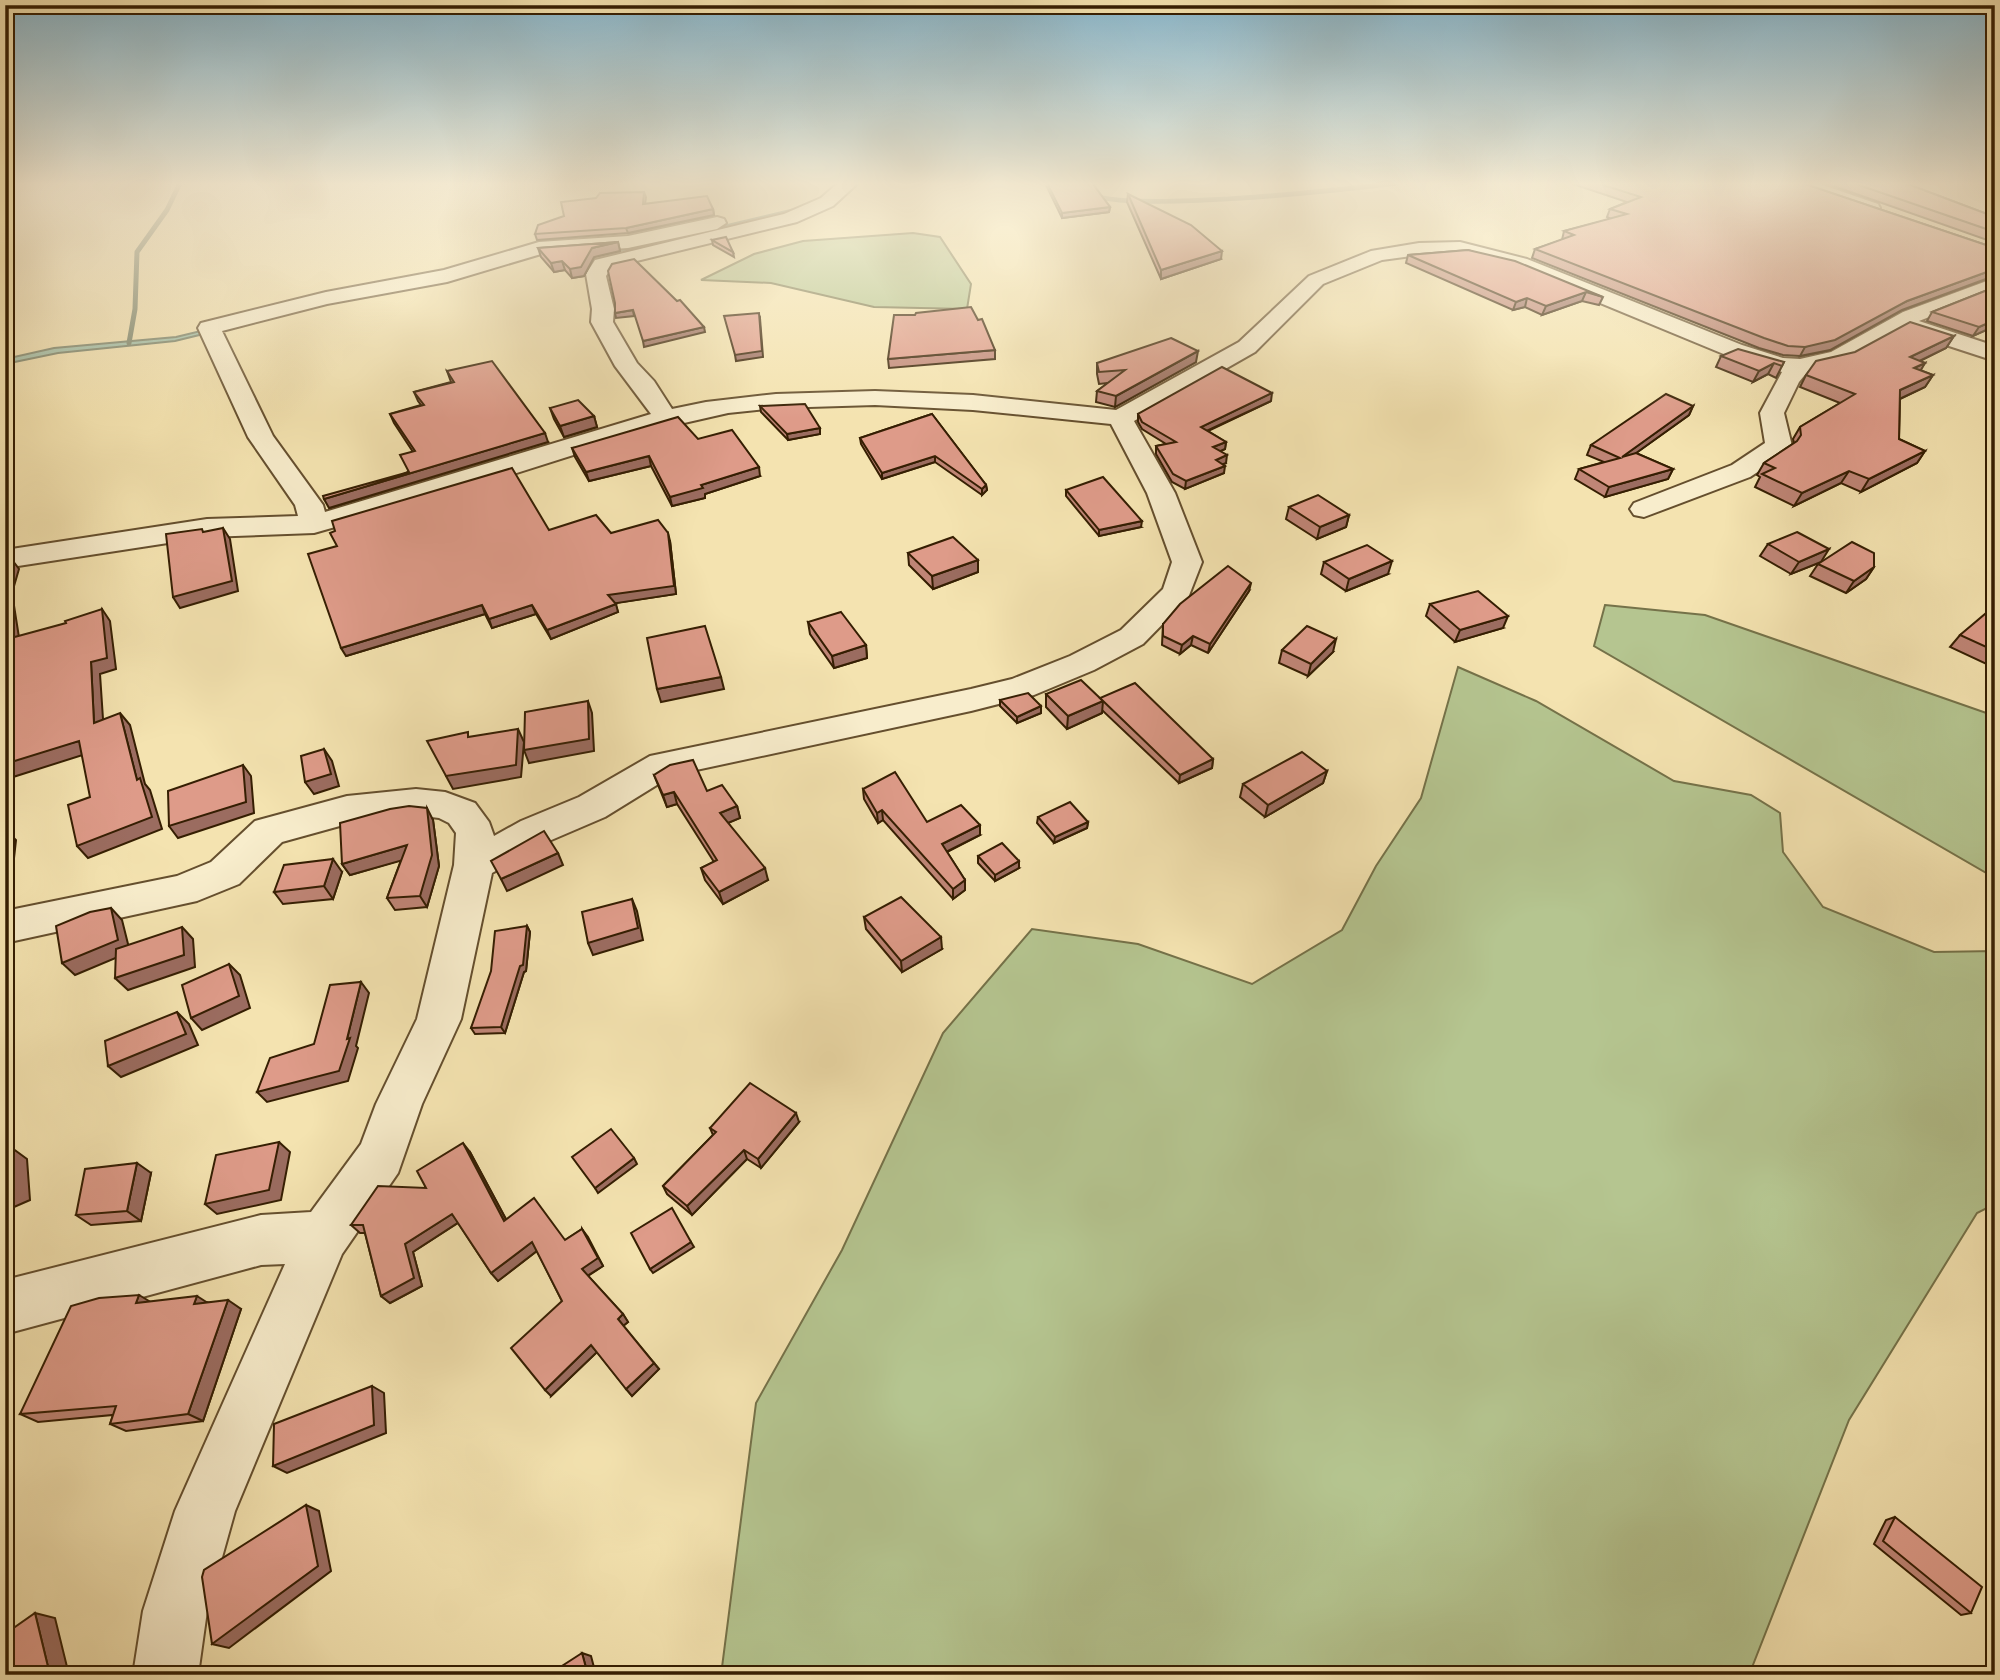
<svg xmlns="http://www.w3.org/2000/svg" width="2000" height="1680" font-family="'Gentium Book Plus',serif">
<rect width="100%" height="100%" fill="#f4e3b0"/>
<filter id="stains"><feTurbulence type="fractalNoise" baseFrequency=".00286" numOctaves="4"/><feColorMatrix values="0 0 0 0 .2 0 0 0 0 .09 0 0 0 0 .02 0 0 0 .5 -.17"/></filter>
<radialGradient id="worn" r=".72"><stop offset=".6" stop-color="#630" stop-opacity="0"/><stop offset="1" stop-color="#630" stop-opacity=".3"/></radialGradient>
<g fill="#b5c590" stroke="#757249" stroke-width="2">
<path d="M913 233 940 237 971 284 967 309 874 307 771 283 701 280 754 254 803 241Z"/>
<path d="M1605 605 1705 615 1995 716V878L1594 646Z"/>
<path d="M1458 667 1536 701 1674 781 1751 795 1780 813 1783 852 1823 907 1934 952 1995 951V1204L1977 1213 1849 1420 1749 1675H721L756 1403 842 1250 943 1033 1032 929 1138 944 1252 984 1342 930 1376 866 1421 798Z"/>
</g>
<path fill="#9cbea8" stroke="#737e66" stroke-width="2" d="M827 195 808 207 790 213 636 249 619 251 602 249 521 256 175 341 58 353 5 364V359L54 348 176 337 517 255 698 232 803 207Z"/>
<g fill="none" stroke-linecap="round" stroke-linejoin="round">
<g stroke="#737e66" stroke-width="5">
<path d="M1079 183C1081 186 1083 189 1086 192 1119 215 1348 189 1398 183"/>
<path d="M129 343 135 309 137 252 167 210 180 183"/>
</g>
<defs>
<g id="minor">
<path d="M838 183H858L833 206 797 222 612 267 606 276 614 309 613 322 637 363 654 381 672 409 706 402 776 394 875 391 973 395 1116 410 1239 342 1309 276 1371 251 1419 243 1460 242 1527 259 1742 345 1783 358 1800 359 1831 352 1903 312 1995 278V291L1919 321 1995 346V361L1903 331 1847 362 1808 371 1799 382 1784 413 1792 446 1788 452 1750 477 1644 517 1634 515 1630 509 1634 503 1732 465 1765 443 1760 413 1782 372 1726 355 1513 267 1460 254 1419 255 1382 260 1323 284 1255 352 1134 421 1175 493 1202 562 1188 598 1143 644 1094 670 1034 695 971 711 673 775 605 817 549 841 492 873 461 1019 422 1104 398 1173 342 1254 235 1511 207 1611 198 1675H133L143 1611 175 1511 285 1264 261 1265 5 1334V1280L261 1215 311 1212 361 1144 376 1104 417 1019 454 865 456 833 449 823 439 818 416 815 347 824 282 842 239 884 197 901 5 943V911L177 876 211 862 255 821 347 796 416 789 445 792 475 803 489 822 494 836 521 821 579 797 650 756 971 689 1012 679 1070 656 1121 630 1163 589 1172 562 1147 493 1111 424 973 410 875 405 776 408 728 413 649 431 444 496 314 533 207 537 5 568V550L207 519 298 516 295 505 248 437 198 328 201 323 326 292 444 270 539 242 628 236 717 217 724 219 726 223 717 229 628 248 541 254 447 282 327 304 222 331 273 436 323 505 325 512 651 414 615 366 591 322 592 309 586 274 595 260 784 214 821 198Z"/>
<path d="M1791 183H1817L1878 204 1880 208 1878 212H1864L1794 187Z"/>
</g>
</defs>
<use href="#minor" stroke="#654f2e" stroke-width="4"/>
<use href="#minor" fill="#f8edcc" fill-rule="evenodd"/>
<path stroke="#351e02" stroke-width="2.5" stroke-dasharray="6 6" stroke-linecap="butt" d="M820 183H1106"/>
</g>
<g fill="#bf8576" stroke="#351e02" stroke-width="2">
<path d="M1045 183H1092L1110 207 1109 212 1062 218Z"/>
<path d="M1570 183H1802L1995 248V276L1902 310 1830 350 1800 356 1783 355 1759 348 1532 258 1535 249 1562 240 1564 231 1611 219 1607 217 1610 209 1627 202Z"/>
<path d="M1825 183H1905L1995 217V240L1990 241Z"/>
<path d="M644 192 646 197 645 204 713 209 714 215 628 233 537 240 535 234 596 198Z"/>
<path d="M1128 194 1221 259 1161 279 1127 202Z"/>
<path d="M712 240 733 252 734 257 713 245Z"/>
<path d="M618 242 620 251 594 257 584 276 572 278 565 270 554 272 541 257 538 248Z"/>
<path d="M1468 250 1603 297 1599 305 1582 301 1542 315 1525 307 1513 310 1406 263 1408 255Z"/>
<path d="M1995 287V326L1973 336 1927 321 1932 312Z"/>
<path d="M1954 336 1946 348 1920 361 1925 363 1920 370 1933 375 1925 387 1900 399 1899 439 1925 451 1917 463 1861 492 1841 483 1794 506 1755 487 1760 477 1757 475 1764 463 1794 443 1793 439 1800 427 1840 403 1800 387 1806 375Z"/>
<path d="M995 350V359L889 368 888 359Z"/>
<path d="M1721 356 1784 362 1776 378 1768 374 1753 382 1716 367Z"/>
<path d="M1196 362 1115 407 1096 402 1097 391 1108 383 1099 384 1097 374V363Z"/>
<path d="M447 371 548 442 329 508 408 472 413 452 394 423 390 414 421 405 418 401 414 392 451 382Z"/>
<path d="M1271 401 1208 431 1226 442 1225 449 1220 451 1226 463 1223 464 1224 473 1185 489 1172 482 1156 454V446L1166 444 1142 429 1138 422V414Z"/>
<path d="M760 406 820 428V434L788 440 761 412Z"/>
<path d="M1693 406 1689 415 1636 453 1673 469 1668 479 1605 497 1575 479 1579 469 1604 462 1587 455 1591 445Z"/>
<path d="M550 408 594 416 597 427 564 437 554 419Z"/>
<path d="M932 414 986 485 987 490 982 495 935 462 882 479 861 444 860 438Z"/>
<path d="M698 439 760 476 705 494V498L672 506 651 466 589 481 575 457 572 448Z"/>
<path d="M1066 490 1141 527 1099 536 1066 496Z"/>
<path d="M1289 507 1349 515 1346 527 1317 539 1286 519Z"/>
<path d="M549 530 611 533 670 541 676 594 615 603 618 612 551 639 536 614 492 628 485 614 346 656Z"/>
<path d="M1768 544 1821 562 1791 574 1760 556Z"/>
<path d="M908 553 978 560V572L933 589 909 565Z"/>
<path d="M1324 562 1388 574 1346 591 1321 574Z"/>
<path d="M1818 564 1874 567 1866 579 1846 593 1810 576Z"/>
<path d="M1249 591 1208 653 1191 645 1180 654 1162 645 1163 624Z"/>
<path d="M1430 604 1503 628 1455 642 1426 616Z"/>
<path d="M1995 618V668L1950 647 1960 635Z"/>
<path d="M808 622 866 645 867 658 834 668 810 634Z"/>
<path d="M1282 650 1333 652 1308 676 1279 663Z"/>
<path d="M1046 694 1100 698 1213 759 1212 768 1179 783 1102 710V713L1067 729 1046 707Z"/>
<path d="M1000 700 1041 706V713L1017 723 1000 706Z"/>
<path d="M1327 771 1323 783 1265 817 1240 797 1243 784Z"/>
<path d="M654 775 707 791 737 806 740 818 728 823 768 880 723 904 705 880 701 868 714 862 677 804 667 807Z"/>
<path d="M863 789 927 822 980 835 947 852 965 880V890L953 899 883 820 878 823 864 799Z"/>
<path d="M1038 817 1088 822 1087 828 1054 843 1037 823Z"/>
<path d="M433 820 439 866 427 907 395 910 387 898 401 860 350 875 342 864Z"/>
<path d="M978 856 1019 868 995 881 978 863Z"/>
<path d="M342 872 333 899 283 904 274 892Z"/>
<path d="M864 917 942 949 902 972 866 929Z"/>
<path d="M527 926 530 932 526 971 524 972 505 1033 475 1034 471 1028Z"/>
<path d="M799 1122 761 1168 747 1159 692 1215 667 1194 663 1186 713 1135 710 1128Z"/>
<path d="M470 1152 506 1219 565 1240 582 1229 588 1237 603 1266 588 1276 623 1314 628 1322 623 1326 659 1369 632 1396 597 1352 551 1396 562 1301 537 1251 498 1281 491 1273 458 1223 413 1252 422 1286 390 1303 381 1296 365 1233H360L351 1225 426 1188Z"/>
<path d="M151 1173 141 1221 91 1225 76 1215Z"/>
<path d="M150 1302H206L241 1309 203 1421 126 1431 110 1424 113 1415 38 1422 20 1414Z"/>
<path d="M1995 1429V1445L1987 1439Z"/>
<path d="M1895 1517 1971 1613 1961 1615 1874 1544 1886 1520Z"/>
</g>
<g fill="#9b6c60" stroke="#351e02" stroke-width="2">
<path d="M1110 207 1109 212 1062 218V213Z"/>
<path d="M713 209 714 215 628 233 626 228Z"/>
<path d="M1995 233V240L1990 241Z"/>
<path d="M618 242 620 251 594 257 584 276 572 278 570 269 592 248Z"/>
<path d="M1222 251 1221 259 1161 279V270Z"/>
<path d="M562 261 565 270 554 272 551 263Z"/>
<path d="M1995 269 1994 276 1902 310 1830 350 1800 356 1805 347 1907 301Z"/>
<path d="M1586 292 1582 301 1542 315 1546 306Z"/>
<path d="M1527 298 1525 307 1513 310 1516 302Z"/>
<path d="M633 310 634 316 616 318 615 313Z"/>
<path d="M760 318 763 357 736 361 735 355Z"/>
<path d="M1995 320V326L1973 336 1979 327Z"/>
<path d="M704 327 705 332 644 347 643 341Z"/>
<path d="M1954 336 1946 348 1903 369 1910 357Z"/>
<path d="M1198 351 1196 362 1115 407 1116 396Z"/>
<path d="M1774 363 1768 374 1753 382 1759 371Z"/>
<path d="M1925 363 1918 375 1914 368Z"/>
<path d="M1933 375 1925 387 1893 402 1900 390Z"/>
<path d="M1272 393 1271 401 1200 434 1201 427Z"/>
<path d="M1693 406 1689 415 1618 466 1622 457Z"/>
<path d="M594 416 597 427 564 437 560 426Z"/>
<path d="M820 428V434L788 440 787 434Z"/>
<path d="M545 433 548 442 329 508 324 499Z"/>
<path d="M1226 442 1225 449 1212 455 1213 447Z"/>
<path d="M1925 451 1917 463 1861 492 1869 479Z"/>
<path d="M1227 455 1226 463 1214 468 1216 460Z"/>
<path d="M649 456 651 466 589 481 586 472Z"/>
<path d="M935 456V462L882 479V473Z"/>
<path d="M1225 466 1224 473 1185 489 1186 481Z"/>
<path d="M759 467 760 476 705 494V498L672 506 670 497 701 485Z"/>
<path d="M1673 469 1668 479 1605 497 1609 487Z"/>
<path d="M1849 471 1841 483 1794 506 1802 493Z"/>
<path d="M986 485 987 490 982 495V489Z"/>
<path d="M1349 515 1346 527 1317 539 1320 527Z"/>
<path d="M1142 521 1141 527 1099 536V530Z"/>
<path d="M223 528 230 539 238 591 180 608 173 597Z"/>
<path d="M668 533 670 541 676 594 611 604 608 595Z"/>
<path d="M1829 549 1821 562 1791 574 1799 562Z"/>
<path d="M10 557 19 569 12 593 21 650 11 638 5 600V572Z"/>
<path d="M978 560V572L933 589 932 576Z"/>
<path d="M1392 561 1388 574 1346 591 1349 579Z"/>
<path d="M1874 567 1866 579 1846 593 1854 581Z"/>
<path d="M1251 583 1249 591 1208 653 1210 644Z"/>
<path d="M616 604 618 612 551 639 547 630Z"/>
<path d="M482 605 485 614 346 656 341 648Z"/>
<path d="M532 605 536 614 492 628 489 619Z"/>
<path d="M102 609 110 621 116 669 100 674 104 734 94 723 91 662Z"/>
<path d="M1508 616 1503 628 1455 642 1460 630Z"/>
<path d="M1193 636 1191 645 1180 654 1182 645Z"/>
<path d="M1336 639 1333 652 1308 676 1311 664Z"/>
<path d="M866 645 867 658 834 668 832 656Z"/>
<path d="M721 677 724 689 661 702 657 689Z"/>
<path d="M588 701 592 713 594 751 529 763 524 750Z"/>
<path d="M1103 701 1102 713 1067 729 1068 716Z"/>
<path d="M1041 706V713L1017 723V717Z"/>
<path d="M120 713 130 725 145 784 150 790 162 829 88 858 77 846 137 780Z"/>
<path d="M518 729 524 742 521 777 453 789 446 776Z"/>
<path d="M79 741 89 753 13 777 7 770 5 771V760Z"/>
<path d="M324 749 332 761 339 786 314 794 305 782Z"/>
<path d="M1213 759 1212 768 1179 783 1180 775Z"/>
<path d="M243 765 251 776 254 813 178 838 169 826Z"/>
<path d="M1327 771 1323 783 1265 817 1268 805Z"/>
<path d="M674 792 677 804 667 807 663 795Z"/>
<path d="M737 806 740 818 723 825 720 813Z"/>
<path d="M427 808 433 820 439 866 427 907 420 896Z"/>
<path d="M882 810 883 820 878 823 877 813Z"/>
<path d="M1088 822 1087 828 1054 843 1055 837Z"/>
<path d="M980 825V835L942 854V844Z"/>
<path d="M5 829 16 840 11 885 5 887Z"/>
<path d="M407 845 414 857 350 875 342 864Z"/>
<path d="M558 853 563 865 507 891 501 879Z"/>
<path d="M333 859 342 872 333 899 324 886Z"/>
<path d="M1019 861V868L995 881V875Z"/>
<path d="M765 868 768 880 723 904 719 892Z"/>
<path d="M965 880V890L953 899V889Z"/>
<path d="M632 899 637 911 643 940 593 955 588 943Z"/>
<path d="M111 908 122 920 130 952 75 975 62 963Z"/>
<path d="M527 926 530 932 526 971 524 972 505 1033 501 1027Z"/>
<path d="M182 927 193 939 195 967 128 990 115 978Z"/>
<path d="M941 937 942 949 902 972 901 961Z"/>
<path d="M229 964 240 975 250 1008 202 1030 191 1018Z"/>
<path d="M361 982 369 993 356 1046 358 1048 348 1081 267 1102 257 1092 347 1039Z"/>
<path d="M177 1012 189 1024 198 1045 121 1077 108 1066Z"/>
<path d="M796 1113 799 1122 761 1168 758 1159Z"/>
<path d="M279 1142 290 1152 281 1200 217 1214 205 1204Z"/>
<path d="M463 1143 470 1152 511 1229 504 1221Z"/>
<path d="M12 1148 27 1159 30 1200 5 1211V1193Z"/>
<path d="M744 1150 747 1159 692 1215 687 1206Z"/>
<path d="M634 1158 637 1164 598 1193 595 1188Z"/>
<path d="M137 1163 151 1173 141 1221 127 1211Z"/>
<path d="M452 1214 459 1222 413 1252 422 1286 390 1303 381 1296 405 1244Z"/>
<path d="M582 1229 603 1266 587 1276 582 1269Z"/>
<path d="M532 1242 538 1250 498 1281 491 1273Z"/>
<path d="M691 1242 694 1247 653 1273 650 1269Z"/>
<path d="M139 1295 154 1304 136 1303Z"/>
<path d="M197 1296 211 1305 194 1304Z"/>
<path d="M228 1300 241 1309 203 1421 188 1414Z"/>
<path d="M623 1314 628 1322 623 1326 618 1319Z"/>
<path d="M591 1345 597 1352 551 1396 545 1390Z"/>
<path d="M654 1363 659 1369 632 1396 626 1389Z"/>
<path d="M372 1386 384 1393 386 1433 287 1473 273 1466Z"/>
<path d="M306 1505 319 1511 331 1571 229 1648 212 1644Z"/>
<path d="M35 1613 55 1618 69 1675H50Z"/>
<path d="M582 1653 591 1656 596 1675H588Z"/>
</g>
<g fill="#de9b89" stroke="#351e02" stroke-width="2">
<path d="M1047 183H1092L1110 207 1062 213Z"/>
<path d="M1597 183H1802L1995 248V269L1907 301 1835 340 1805 347 1788 346 1764 338 1535 249 1574 235 1564 231 1627 214 1610 209 1641 197Z"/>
<path d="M1853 183H1905L1995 217V232Z"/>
<path d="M644 192 643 204 707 196 713 209 626 228 535 234 538 225 564 216 561 202 596 198 600 193Z"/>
<path d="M1128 194 1191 225 1222 251 1161 270Z"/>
<path d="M726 237 733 252 712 240Z"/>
<path d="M618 242 592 248 581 267 570 269 562 261 551 263 538 248Z"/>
<path d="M1468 250 1515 261 1603 297 1586 292 1546 306 1527 298 1516 302 1408 255Z"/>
<path d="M634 259 677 301 680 300 704 327 643 341 633 310 615 313V303L608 271 612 264Z"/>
<path d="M1995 287V320L1979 327 1932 312Z"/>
<path d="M971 307 978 320 982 319 995 350 888 359 894 315H915L916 313Z"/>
<path d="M759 313 762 351 735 355 724 316Z"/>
<path d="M1910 322 1954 336 1910 357 1925 363 1914 368 1933 375 1900 390 1899 439 1925 451 1869 479 1849 471 1802 493 1762 474 1775 468 1764 463 1797 441 1801 435 1800 427 1855 394 1806 375 1816 361 1855 352Z"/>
<path d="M1171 338 1198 351 1116 396 1097 391 1125 370 1099 372 1097 363Z"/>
<path d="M1738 349 1784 362 1782 366 1774 363 1759 371 1721 356Z"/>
<path d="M492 361 545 433 324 499 323 496 409 472 400 455 415 451 390 414 424 405 414 392 454 382 447 371Z"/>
<path d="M1222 367 1272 393 1201 427 1226 442 1213 447 1227 455 1216 460 1225 466 1186 481 1173 474 1156 446 1176 442 1142 422 1138 414Z"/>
<path d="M1666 394 1693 406 1622 457 1636 453 1673 469 1609 487 1579 469 1620 458 1591 445Z"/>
<path d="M578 400 594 416 560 426 550 408Z"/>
<path d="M805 404 820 428 787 434 760 406Z"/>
<path d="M932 414 986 485 982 489 935 456 882 473 860 438Z"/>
<path d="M678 417 698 439 732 430 759 467 701 485 703 488 670 497 649 456 586 472 572 448Z"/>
<path d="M512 468 549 530 596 515 611 533 658 520 668 533 674 586 608 595 616 604 547 630 532 605 489 619 482 605 341 648 308 554 337 546 330 533 335 531 332 521Z"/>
<path d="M1103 477 1142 521 1099 530 1066 490Z"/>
<path d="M1318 495 1349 515 1320 527 1289 507Z"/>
<path d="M223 528 232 581 173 597 166 534 202 529 203 532Z"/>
<path d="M1797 532 1829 549 1799 562 1768 544Z"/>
<path d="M953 537 978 560 932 576 908 553Z"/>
<path d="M1852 542 1874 553V567L1854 581 1818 564Z"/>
<path d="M1367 545 1392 561 1349 579 1324 562Z"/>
<path d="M5 557H10L5 572Z"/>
<path d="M1228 566 1251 583 1210 644 1193 636 1182 645 1163 636V624L1180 604Z"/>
<path d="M1478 591 1508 616 1460 630 1430 604Z"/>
<path d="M5 600 11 638 66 623 65 621 102 609 107 658 91 662 94 723 120 713 137 780 140 778 152 817 77 846 68 805 90 797 79 741 5 764Z"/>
<path d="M841 612 866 645 832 656 808 622Z"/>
<path d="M1985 614 1995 618V651L1960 635Z"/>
<path d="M705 626 721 677 657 689 647 638Z"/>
<path d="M1307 626 1336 639 1311 664 1282 650Z"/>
<path d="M1081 680 1103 701 1068 716 1046 694Z"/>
<path d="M1135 683 1213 759 1180 775 1100 698Z"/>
<path d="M1028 693 1041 706 1017 717 1000 700Z"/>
<path d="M588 701 589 739 524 750 525 712Z"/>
<path d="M518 729 516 765 446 776 427 741 468 732V737Z"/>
<path d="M324 749 331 774 305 782 301 756Z"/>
<path d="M1302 752 1327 771 1268 805 1243 784Z"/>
<path d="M693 760 707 791 722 785 737 806 720 813 765 868 719 892 701 868 717 860 674 792 663 795 654 775 670 765Z"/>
<path d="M243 765 246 802 169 826 168 791Z"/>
<path d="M895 772 927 822 961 805 980 825 942 844 965 880 953 889 882 810 877 813 863 789Z"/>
<path d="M1070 802 1088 822 1055 837 1038 817Z"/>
<path d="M409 806 427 808 432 855 420 896 387 898 407 845 342 864 340 823 390 809Z"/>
<path d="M544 831 558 853 501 879 491 861Z"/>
<path d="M1002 843 1019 861 995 875 978 856Z"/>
<path d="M333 859 324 886 274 892 284 865Z"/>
<path d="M901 897 941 937 901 961 864 917Z"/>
<path d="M632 899 638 928 588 943 582 912Z"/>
<path d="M111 908 118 940 62 963 56 926 90 912Z"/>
<path d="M527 926 523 965 520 966 501 1027 471 1028 491 971 495 931Z"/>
<path d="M182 927 184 955 115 978 116 949Z"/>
<path d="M229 964 239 996 191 1018 182 985Z"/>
<path d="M361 982 347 1039 350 1038 339 1071 257 1092 270 1058 314 1044 330 985Z"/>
<path d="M177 1012 186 1034 108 1066 105 1041Z"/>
<path d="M750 1083 796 1113 758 1159 744 1150 687 1206 663 1186 716 1132 710 1128Z"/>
<path d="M611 1129 634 1158 595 1188 572 1157Z"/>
<path d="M279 1142 269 1190 205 1204 216 1155Z"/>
<path d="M463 1143 504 1221 534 1198 565 1240 582 1229 598 1258 582 1269 623 1314 618 1319 654 1363 626 1389 591 1345 545 1390 511 1348 562 1301 532 1242 491 1273 452 1214 405 1244 414 1278 381 1296 363 1225H351L378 1186 426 1188 417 1171Z"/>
<path d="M12 1148 14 1189 5 1193V1151Z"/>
<path d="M137 1163 127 1211 76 1215 85 1169Z"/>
<path d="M672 1208 691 1242 650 1269 631 1233Z"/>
<path d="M139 1295 136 1303 197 1296 194 1304 228 1300 188 1414 110 1424 116 1406 20 1414 71 1306 99 1298Z"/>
<path d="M372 1386 374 1425 273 1466 274 1424Z"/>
<path d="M306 1505 318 1566 212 1644 202 1577 204 1570Z"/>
<path d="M1895 1517 1982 1587 1971 1613 1883 1541Z"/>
<path d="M35 1613 50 1675H5V1634Z"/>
<path d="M582 1653 588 1675H548Z"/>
</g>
<linearGradient id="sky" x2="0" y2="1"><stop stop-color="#89b8ce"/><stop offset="0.44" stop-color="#faf2db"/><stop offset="1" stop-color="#faf2db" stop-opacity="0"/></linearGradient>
<rect width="2000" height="418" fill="url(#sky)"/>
<rect width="2000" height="1680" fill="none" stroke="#f4e3b0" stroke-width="28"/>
<rect x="7" y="7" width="1986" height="1666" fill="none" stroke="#351e02" stroke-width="3.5"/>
<rect x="14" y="14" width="1972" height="1652" fill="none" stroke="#351e02" stroke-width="2"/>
<rect width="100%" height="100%" filter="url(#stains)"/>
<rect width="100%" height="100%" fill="url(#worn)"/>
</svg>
